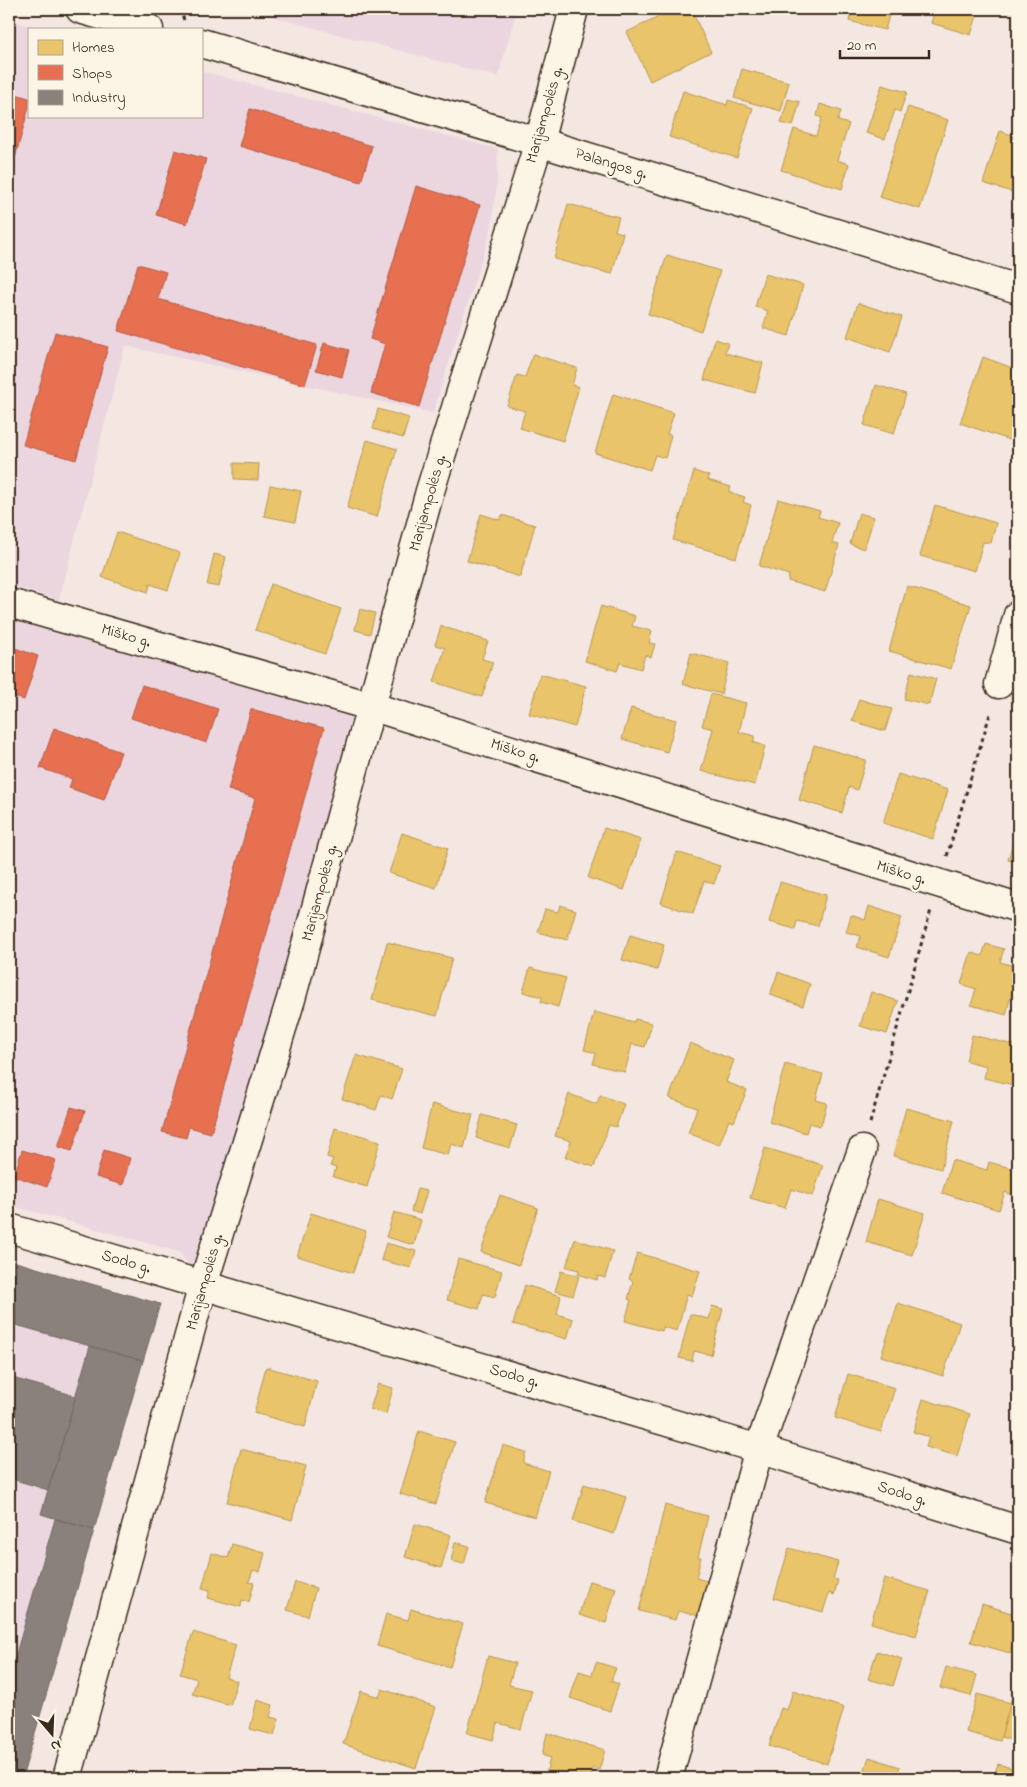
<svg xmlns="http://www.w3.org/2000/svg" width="1027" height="1787" font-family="'Indie Flower',sans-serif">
<rect width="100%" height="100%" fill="#f4e7e2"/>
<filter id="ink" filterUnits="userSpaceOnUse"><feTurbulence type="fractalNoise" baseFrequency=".02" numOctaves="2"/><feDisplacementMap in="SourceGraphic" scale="10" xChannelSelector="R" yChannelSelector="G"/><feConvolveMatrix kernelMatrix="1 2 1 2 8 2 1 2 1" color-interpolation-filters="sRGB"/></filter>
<g filter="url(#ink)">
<g fill="#ebd6df">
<path d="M243 9H517L498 77Z"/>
<path d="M9 20 42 29H29V116H201V71L498 149 497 184 491 230 433 413 125 346 59 600 9 585Z"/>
<path d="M9 603 370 706 203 1285 179 1252 9 1205Z"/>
<path d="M9 1260 160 1304 22 1778H9Z"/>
</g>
<g fill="#e9c46a" stroke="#b59653">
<path d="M676 9H691L711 52 650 81 627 32Z"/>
<path d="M852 9H876L890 12 885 30 849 21Z"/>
<path d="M935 9H979L971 35 931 23Z"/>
<path d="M742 69 789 82 781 111 734 98Z"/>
<path d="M882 85 907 92 900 112 895 110 885 139 866 133Z"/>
<path d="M683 91 727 105 728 100 753 108 737 158 669 137Z"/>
<path d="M788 99 800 102 793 126 781 123Z"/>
<path d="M820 104 841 111 838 121 849 124 837 160 849 164 842 189 781 170 794 129 816 136 822 118 817 116Z"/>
<path d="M908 107 948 120 920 209 879 197Z"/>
<path d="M1000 131 1018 137V194L983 183Z"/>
<path d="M568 204 619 217 615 231 623 233 612 274 554 259Z"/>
<path d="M667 255 720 271 701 331 648 314Z"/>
<path d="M765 274 803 285 789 336 763 328 768 311 755 307Z"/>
<path d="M858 303 902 317 890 352 847 337Z"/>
<path d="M715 339 728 343 725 353 763 363 755 393 704 380Z"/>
<path d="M533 354 577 368 572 385 579 387 563 441 520 428 525 411 507 406 517 375 525 377Z"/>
<path d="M983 357 1018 370V443L960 423Z"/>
<path d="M876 385 906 394 894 434 864 425Z"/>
<path d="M613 394 674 413 667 434 671 435 665 458 655 455 650 470 595 453Z"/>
<path d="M378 409 409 418 403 438 373 429Z"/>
<path d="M367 440 397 449 377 517 347 508Z"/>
<path d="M234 463 259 464 258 480 234 479Z"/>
<path d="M694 471 709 476 708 480 731 487 729 492 745 497 743 502 751 505 736 558 673 540Z"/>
<path d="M270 485 301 491 295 522 264 516Z"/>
<path d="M778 499 820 511 818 517 838 523 832 543 839 545 825 592 788 581 789 575 759 566Z"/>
<path d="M935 505 996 523 991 543 983 542 975 571 920 556Z"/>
<path d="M859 513 874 517 864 549 850 544Z"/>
<path d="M481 514 500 520 502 515 535 525 520 577 467 561Z"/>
<path d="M117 532 180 553 168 590 150 584 148 592 102 577Z"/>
<path d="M214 554 226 557 219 587 207 585Z"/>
<path d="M271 584 341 609 325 654 255 630Z"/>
<path d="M907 586 971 605 951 669 889 651Z"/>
<path d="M601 606 635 616 632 626 652 631 649 643 655 644 651 657 645 655 641 669 620 663 617 671 585 661Z"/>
<path d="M360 609 375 613 370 634 355 630Z"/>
<path d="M441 626 488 641 482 659 493 662 482 697 434 682 445 648 435 645Z"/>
<path d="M691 653 729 663 721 694 683 684Z"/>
<path d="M911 672 936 679 929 705 904 699Z"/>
<path d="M540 674 586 686 575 727 529 714Z"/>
<path d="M711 694 746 703 739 732 755 736 753 742 765 746 755 785 701 771 713 729 702 726Z"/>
<path d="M859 699 892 709 885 731 852 721Z"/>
<path d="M631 708 676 720 667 752 622 739Z"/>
<path d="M814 745 866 760 857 790 849 787 842 813 799 800Z"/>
<path d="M898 774 948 790 933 839 883 823Z"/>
<path d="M1018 824V863L1008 860Z"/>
<path d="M604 828 641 840 624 890 588 878Z"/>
<path d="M402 833 448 848 436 888 389 873Z"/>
<path d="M677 852 720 866 714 884 704 881 693 914 661 903Z"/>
<path d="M780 882 826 895 818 926 797 921 795 929 769 922Z"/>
<path d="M560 905 576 910 567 940 538 932 545 909 558 912Z"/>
<path d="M869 906 902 917 889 957 857 947 861 936 846 932 851 915 865 920Z"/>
<path d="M630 935 664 945 657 970 622 960Z"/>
<path d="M387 942 452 958 437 1016 372 1000Z"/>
<path d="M986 944 1004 949 1000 962 1018 967 1006 1015 971 1005 976 989 961 984 971 952 982 956Z"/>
<path d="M530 968 566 978 558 1007 541 1002 542 997 523 992Z"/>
<path d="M778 972 810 984 803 1006 770 995Z"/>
<path d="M871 992 898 1001 887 1034 860 1026Z"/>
<path d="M594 1012 634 1022 635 1019 652 1023 645 1047 632 1044 625 1072 593 1064 596 1053 584 1050Z"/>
<path d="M972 1035 1018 1046V1086L984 1078 987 1066 966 1061Z"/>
<path d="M690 1043 734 1060 726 1082 747 1090 734 1122 729 1120 719 1145 688 1133 697 1108 669 1098Z"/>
<path d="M356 1055 402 1069 392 1099 381 1095 376 1110 342 1099Z"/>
<path d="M785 1064 823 1074 816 1100 827 1103 821 1126 809 1123 806 1133 769 1122Z"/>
<path d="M569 1094 597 1104 600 1095 624 1104 616 1127 609 1125 594 1167 565 1157 571 1141 555 1136Z"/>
<path d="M432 1104 473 1115 464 1148 451 1144 448 1155 421 1148Z"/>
<path d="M906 1108 954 1121 941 1169 893 1156Z"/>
<path d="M482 1115 517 1125 510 1148 476 1138Z"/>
<path d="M335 1128 380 1141 367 1187 333 1177 336 1168 330 1166 333 1159 327 1157Z"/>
<path d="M765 1148 823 1165 813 1196 791 1189 785 1208 750 1198Z"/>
<path d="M952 1160 987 1170 989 1162 1018 1170V1184L1015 1196 1005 1192 999 1210 942 1193Z"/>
<path d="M417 1189 427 1191 420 1214 411 1211Z"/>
<path d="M500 1195 538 1208 519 1265 481 1252Z"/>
<path d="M878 1199 925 1213 912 1255 866 1242Z"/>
<path d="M394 1212 421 1220 414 1245 386 1237Z"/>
<path d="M311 1213 366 1231 353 1273 297 1256Z"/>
<path d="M575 1239 613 1251 605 1278 598 1276 597 1280 578 1274 579 1270 566 1267Z"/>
<path d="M386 1243 416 1251 411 1268 381 1260Z"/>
<path d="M637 1253 700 1271 692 1296 687 1294 677 1331 663 1327 662 1331 625 1321 631 1300 628 1299 633 1281 629 1279Z"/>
<path d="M458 1259 502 1271 495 1297 483 1294 479 1309 447 1300Z"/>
<path d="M561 1271 579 1276 573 1296 555 1291Z"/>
<path d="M525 1285 561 1296 557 1314 573 1319 567 1339 513 1324Z"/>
<path d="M898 1303 960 1323 943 1376 881 1356Z"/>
<path d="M712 1306 723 1309 711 1355 694 1351 692 1361 679 1358 690 1314 709 1319Z"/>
<path d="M266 1367 317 1381 305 1427 254 1413Z"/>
<path d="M848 1374 895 1388 881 1432 835 1418Z"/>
<path d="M378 1384 393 1388 386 1414 370 1409Z"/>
<path d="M923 1399 970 1414 957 1456 926 1447 929 1437 913 1432Z"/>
<path d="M419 1431 455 1442 436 1504 400 1494Z"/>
<path d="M503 1445 526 1452 523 1463 549 1471 535 1517 485 1503Z"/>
<path d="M241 1449 306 1466 292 1520 227 1502Z"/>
<path d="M584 1484 626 1497 614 1534 573 1521Z"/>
<path d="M665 1505 708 1516 698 1557H701L696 1578 711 1582 703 1617 678 1611 675 1620 639 1611Z"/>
<path d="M415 1524 451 1535 441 1568 405 1557Z"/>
<path d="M455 1542 469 1546 464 1564 451 1561Z"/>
<path d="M232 1544 265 1553 260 1572 253 1570 249 1582 254 1583 249 1602 242 1600 241 1607 208 1598 210 1590 202 1588 212 1553 228 1558Z"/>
<path d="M789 1548 838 1562 833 1579 838 1580 834 1595 829 1593 823 1612 774 1598Z"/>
<path d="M884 1578 930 1591 916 1636 871 1623Z"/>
<path d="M589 1581 616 1588 606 1623 579 1615Z"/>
<path d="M295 1582 316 1588 308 1616 287 1610Z"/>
<path d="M982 1604 1018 1615V1624L1010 1653 971 1642Z"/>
<path d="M411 1609 463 1624 450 1667 377 1646 386 1614 408 1620Z"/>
<path d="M193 1632 236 1645 226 1677 237 1681 230 1705 192 1694 197 1679 180 1674Z"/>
<path d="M877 1651 902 1659 893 1686 868 1679Z"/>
<path d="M488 1656 515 1663 509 1685 532 1690 521 1729 498 1723 493 1740 467 1733Z"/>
<path d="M596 1662 616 1668 611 1681 619 1684 610 1711 570 1698 579 1671 592 1675Z"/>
<path d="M946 1667 977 1675 971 1696 940 1688Z"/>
<path d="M382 1689 436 1707 416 1768 343 1744 361 1691 379 1697Z"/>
<path d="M793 1691 844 1708 827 1764 769 1746 781 1708 787 1710Z"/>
<path d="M977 1694 1011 1703 1000 1741 966 1732Z"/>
<path d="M1012 1697 1018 1699V1742L1001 1737Z"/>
<path d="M257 1700 273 1705 270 1717 279 1719 274 1735 250 1729Z"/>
<path d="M547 1733 605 1750 599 1770 593 1768 591 1778H545L550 1758 542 1755Z"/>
<path d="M869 1757 900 1767 896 1778H862Z"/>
<path d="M998 1764 1018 1770V1778H993Z"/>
</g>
<g fill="#e76f51" stroke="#b35a42">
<path d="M9 92 29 98V107L9 180Z"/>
<path d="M250 109 372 146 361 182 239 146Z"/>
<path d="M175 150 206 159 187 224 156 215Z"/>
<path d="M416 186 480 205 419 407 371 393 385 344 370 339Z"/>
<path d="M138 264 166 272 158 299 317 345 305 385 118 331Z"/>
<path d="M55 332 108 347 76 460 23 445Z"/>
<path d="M324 343 349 350 342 377 316 370Z"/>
<path d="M9 646 38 656 24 700 9 695Z"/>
<path d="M142 685 218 709 207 743 131 718Z"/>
<path d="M251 709 324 728 211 1133 189 1127 186 1138 162 1132 255 798 228 790Z"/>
<path d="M54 728 121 752 104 800 69 788 72 779 40 768Z"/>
<path d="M71 1107 85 1111 72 1151 58 1147Z"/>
<path d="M22 1150 56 1160 47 1187 14 1176Z"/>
<path d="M104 1150 130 1158 123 1185 96 1177Z"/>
</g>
<g fill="#8a817c" stroke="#726760">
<path d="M9 1260 160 1304 143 1361 9 1323Z"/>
<path d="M90 1346 143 1361 94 1530 41 1514Z"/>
<path d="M9 1377 76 1396 48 1490 9 1478Z"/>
<path d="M55 1519 94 1530 22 1778H9V1678Z"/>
</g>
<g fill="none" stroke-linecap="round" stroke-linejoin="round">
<defs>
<g id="minor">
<path d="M80 9 149 29"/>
<path d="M201 43 539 142 1018 289"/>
<path d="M9 603 370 706 1018 908"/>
<path d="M999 684 1018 615"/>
<path d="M9 1228 759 1449 1018 1530"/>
<path d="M67 1778 203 1285 291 999 430 491 539 142 574 9"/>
<path d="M668 1778 759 1449 862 1150"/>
</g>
</defs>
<use href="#minor" stroke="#3b2a1e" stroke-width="31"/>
<g stroke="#3b2a1e" stroke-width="3" stroke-dasharray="4 4" stroke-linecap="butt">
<path d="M180 9 184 20"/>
<path d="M947 856 991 711"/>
<path d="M870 1123 931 910"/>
</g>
<use href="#minor" stroke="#fcf5e5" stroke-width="28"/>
</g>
</g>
<g text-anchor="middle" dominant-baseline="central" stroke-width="5" stroke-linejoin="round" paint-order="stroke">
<g font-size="16" fill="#3b2a1e" stroke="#fcf5e5">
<text transform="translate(545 115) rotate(-74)">Marijampolės g.</text>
<text transform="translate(611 164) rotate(17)">Palangos g.</text>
<text transform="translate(428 503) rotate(-74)">Marijampolės g.</text>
<text transform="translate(126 636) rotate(16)">Miško g.</text>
<text transform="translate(515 751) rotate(17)">Miško g.</text>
<text transform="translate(901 873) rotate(17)">Miško g.</text>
<text transform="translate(320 893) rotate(-75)">Marijampolės g.</text>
<text transform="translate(126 1262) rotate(16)">Sodo g.</text>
<text transform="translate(205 1282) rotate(-74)">Marijampolės g.</text>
<text transform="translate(514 1376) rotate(16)">Sodo g.</text>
<text transform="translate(902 1494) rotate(18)">Sodo g.</text>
</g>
</g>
<rect width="1027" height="1787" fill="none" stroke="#fcf5e5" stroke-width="30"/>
<rect x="15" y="15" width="997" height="1757" fill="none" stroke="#3b2a1e" stroke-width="2" filter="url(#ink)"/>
<rect x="28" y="28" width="175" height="90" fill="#fcf5e5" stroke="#afa495"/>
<rect x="38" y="40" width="25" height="15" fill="#e9c46a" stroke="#afa495"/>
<text x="72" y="52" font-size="15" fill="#3b2a1e">Homes</text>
<rect x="38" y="65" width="25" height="15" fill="#e76f51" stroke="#afa495"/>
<text x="72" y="78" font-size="15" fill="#3b2a1e">Shops</text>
<rect x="38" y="90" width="25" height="15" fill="#8a817c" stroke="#afa495"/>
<text x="72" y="102" font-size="15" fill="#3b2a1e">Industry</text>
<g transform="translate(52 1734) rotate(161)" stroke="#fcf5e5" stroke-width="4" paint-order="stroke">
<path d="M0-4L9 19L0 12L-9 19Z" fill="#3b2a1e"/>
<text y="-8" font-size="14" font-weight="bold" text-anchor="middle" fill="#3b2a1e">N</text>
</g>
<path d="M840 50v8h89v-8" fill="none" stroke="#3b2a1e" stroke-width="2.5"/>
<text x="847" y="50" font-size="15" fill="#3b2a1e" stroke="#fcf5e5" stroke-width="4" paint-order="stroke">20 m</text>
</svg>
